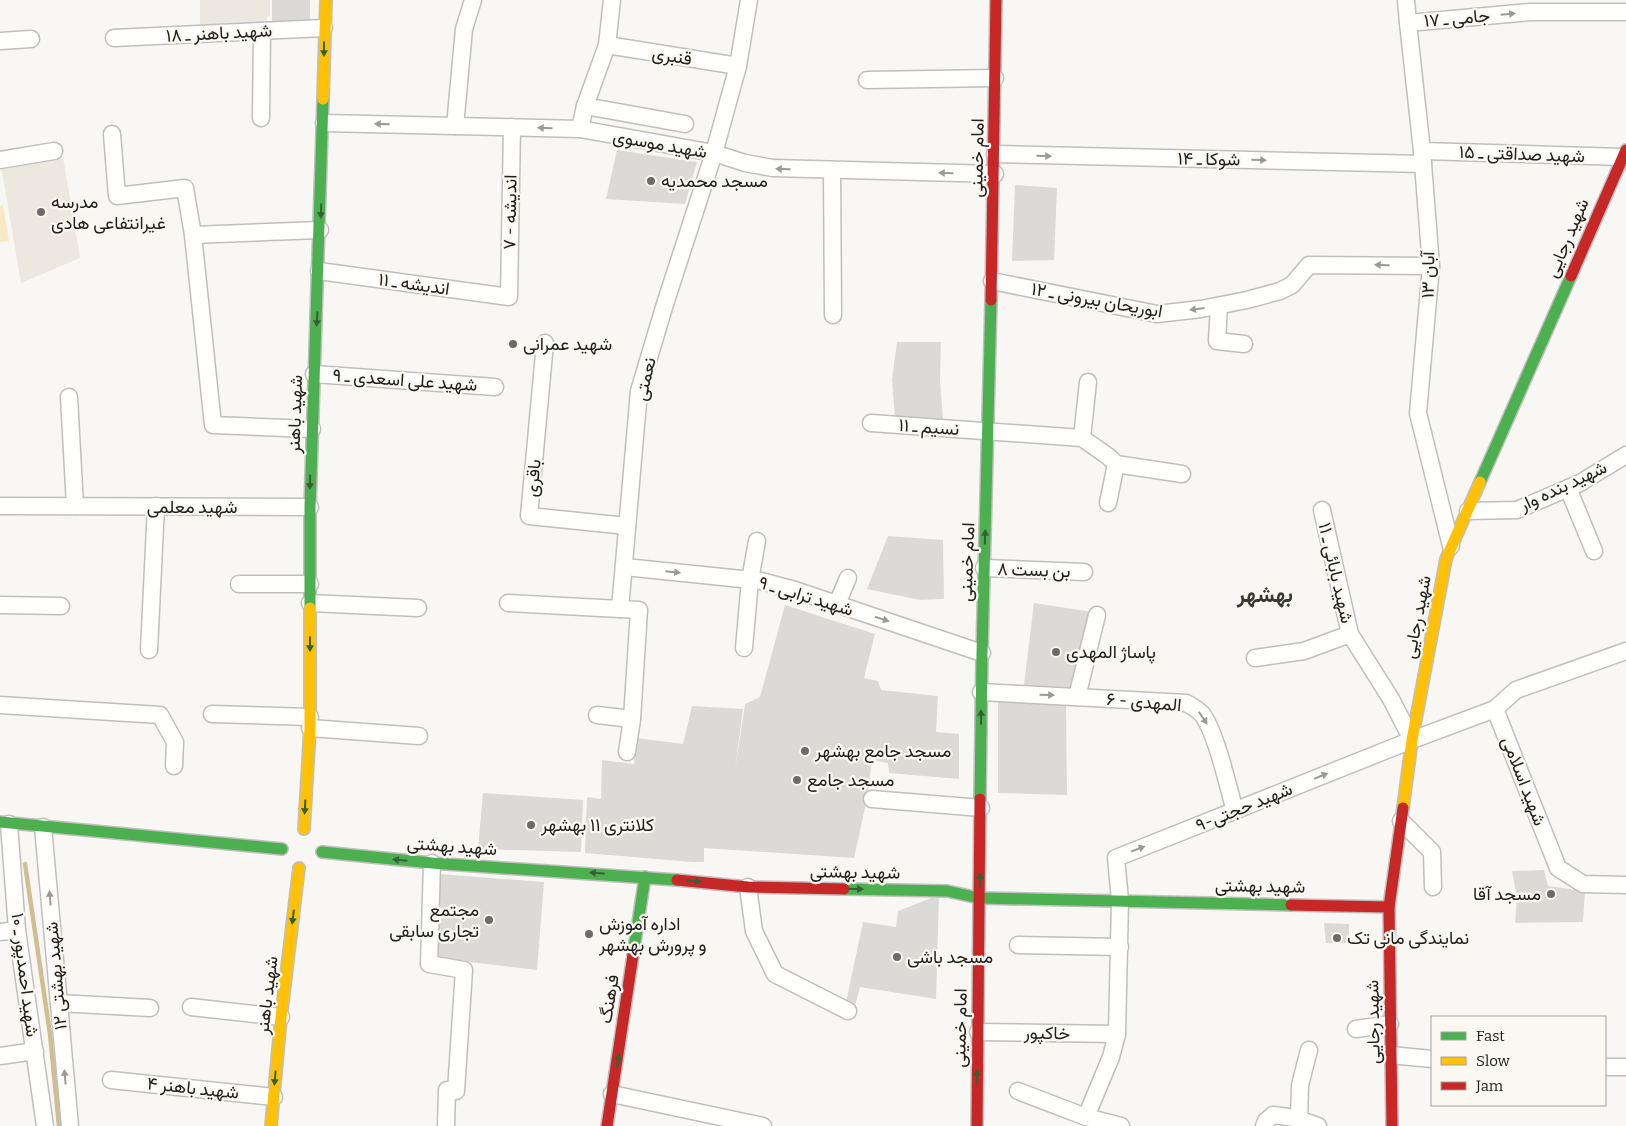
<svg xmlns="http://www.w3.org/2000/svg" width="1626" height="1126" font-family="Bitter,Vazirmatn,serif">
<rect width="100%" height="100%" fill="#f9f7f3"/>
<g fill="#ede8df">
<path d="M200 0H270V16L267 17V24L200 25Z"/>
<path d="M63 157 80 258 21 283 1 165Z"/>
</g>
<path fill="#f7e9c6" d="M3 205 9 241 0 242V206Z"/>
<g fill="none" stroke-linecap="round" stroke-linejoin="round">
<path stroke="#cfbe92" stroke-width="4.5" d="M25 864 50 1034 59 1126"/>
</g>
<g fill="#dbdad7">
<path d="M272 0H310V27L272 26Z"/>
<path d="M617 150 697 162 685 204 606 199Z"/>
<path d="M1015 185 1057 188 1054 260 1012 261Z"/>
<path d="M897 342H941L940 380 943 421 895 418 892 380Z"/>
<path d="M888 536 943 540 944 599 920 600 867 589Z"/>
<path d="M1034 603 1092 612 1073 696 1023 693Z"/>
<path d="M785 605 875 634 864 678 878 681 881 690 938 696 936 732 959 734V779L889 773 888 763 872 760 867 799 854 858 704 848V862H692L585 853 587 797 601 799 602 760 634 764 636 738 683 744 692 706 743 709 735 770 745 704 760 697Z"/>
<path d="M998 702 1066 705 1067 795 998 793Z"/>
<path d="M483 793 583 800 581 852 478 849Z"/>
<path d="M1544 870 1548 886 1585 891 1583 922 1515 923 1517 897 1512 871Z"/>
<path d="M439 874 544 882 537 970 434 958Z"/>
<path d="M939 895 936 999 860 987 854 1010 845 1007 863 922 896 927 898 911Z"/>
<path d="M1324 923 1349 924V943H1326Z"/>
</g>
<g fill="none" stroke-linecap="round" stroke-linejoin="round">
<defs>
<g id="street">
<path d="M1406 0 1408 23 1422 151 1431 266 1418 413 1451 546"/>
<path d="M1408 23 1530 12H1626"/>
<path d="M114 38 324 28"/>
<path d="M0 41 31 39"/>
<path d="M607 45 738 66"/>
<path d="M867 80 995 78"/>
<path d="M585 106 685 124"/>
<path d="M261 118 262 31"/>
<path d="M324 123 580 129 714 153 745 163 773 168 995 174"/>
<path d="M455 126 464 29 473 0"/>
<path d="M580 129 585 106 607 45 612 0"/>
<path d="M112 134 117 196 185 188 193 235 213 425 312 429"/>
<path d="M1422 151 1623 157"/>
<path d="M995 154 1423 164"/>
<path d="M0 160 54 151"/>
<path d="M832 170 833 315"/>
<path d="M193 235 320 230"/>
<path d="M319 271 509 297 512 127"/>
<path d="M992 281 1157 314 1201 309 1247 300 1280 291 1292 285 1309 265 1431 266"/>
<path d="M1219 306 1217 341 1244 344"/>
<path d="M545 343 529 516 627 526"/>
<path d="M314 374 495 387"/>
<path d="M69 397 75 506"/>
<path d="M871 423 1082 438 1109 457 1116 464 1182 474"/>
<path d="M1082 438 1088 382"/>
<path d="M1568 488 1594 551"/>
<path d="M1108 503 1116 464"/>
<path d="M0 506 310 507"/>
<path d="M1322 510 1350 634 1391 699 1412 740"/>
<path d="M1468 511 1517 510 1580 483 1626 455"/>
<path d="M625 567 761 581 795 590 982 653"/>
<path d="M984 568 1084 572"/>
<path d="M239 584H310"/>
<path d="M310 603 418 608"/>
<path d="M508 603 620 609"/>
<path d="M837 604 848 578"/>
<path d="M0 605 61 606"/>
<path d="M744 648 750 580 757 541"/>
<path d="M149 650 156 506"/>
<path d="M1255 658 1304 651 1350 634"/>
<path d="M981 692 1186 703C1192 706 1197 709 1202 714 1216 732 1228 787 1235 811"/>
<path d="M1077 697 1097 615"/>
<path d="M0 705 160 715 175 742 174 766"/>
<path d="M1495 709 1516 690 1626 651"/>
<path d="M212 714 310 717"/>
<path d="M597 715 632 719"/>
<path d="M310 728 419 736"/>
<path d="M627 752 632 719 639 610 620 609 639 391 665 304 714 153 738 66 749 0"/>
<path d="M872 799 981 808"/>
<path d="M1401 821 1432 852 1433 887"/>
<path d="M9 824 17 930 45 1126"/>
<path d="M43 827 70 1126"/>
<path d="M432 863 429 964 464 970 456 1091 447 1090 446 1126"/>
<path d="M748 887 754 931 775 974 848 1011"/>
<path d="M0 932 17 930"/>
<path d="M1018 945 1120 947"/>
<path d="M59 1003 150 1008"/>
<path d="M191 1007 281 1017"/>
<path d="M1356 1029 1390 1024"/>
<path d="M978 1032 1117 1034"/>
<path d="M1390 1055 1432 1059"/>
<path d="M0 1056 35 1051"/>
<path d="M1605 1067H1626"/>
<path d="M111 1080 274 1097"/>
<path d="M1018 1091 1086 1117 1121 1126"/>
<path d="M612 1094 763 1126"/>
<path d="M1086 1117 1111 1057 1117 1034 1120 900 1116 858 1412 740 1495 709 1558 868 1583 884 1626 885"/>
<path d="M1299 1120 1300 1085 1309 1050"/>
<path d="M1264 1126 1266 1121 1273 1115 1295 1118 1318 1126"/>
</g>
<g id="fast">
<path d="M1480 482 1571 276"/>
<path d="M310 608V507L323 99"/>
<path d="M980 799 982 653 991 300"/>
<path d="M0 822 282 849"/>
<path d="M322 852 432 863 677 880"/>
<path d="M844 889 947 891 979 898 1291 905"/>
<path d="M633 955 645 877"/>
</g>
<g id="slow">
<path d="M323 99 326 0"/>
<path d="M1403 808 1412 740 1446 559 1480 482"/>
<path d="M304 829 310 728V608"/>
<path d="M271 1126 281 1017 299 868"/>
</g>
<g id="jam">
<path d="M1571 276 1626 150"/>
<path d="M991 300 996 0"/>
<path d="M677 880 748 887 844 889"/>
<path d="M1291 905 1389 907"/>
<path d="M607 1126 633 955"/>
<path d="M977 1126 980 799"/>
<path d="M1392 1126 1389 907 1403 808"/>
</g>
</defs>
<use href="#street" stroke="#c0bfbd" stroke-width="19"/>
<use href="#fast" stroke="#c0bfbd" stroke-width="14"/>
<use href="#slow" stroke="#c0bfbd" stroke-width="14"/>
<use href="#jam" stroke="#c0bfbd" stroke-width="14"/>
<use href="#street" stroke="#fefefd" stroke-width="16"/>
<use href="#fast" stroke="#4caf50" stroke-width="11"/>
<use href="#slow" stroke="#ffc107" stroke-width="11"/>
<use href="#jam" stroke="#c62828" stroke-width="11"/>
</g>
<defs><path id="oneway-solid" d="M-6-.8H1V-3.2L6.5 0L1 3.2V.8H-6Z" transform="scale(1.25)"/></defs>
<g fill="#9b9a99">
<use href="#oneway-solid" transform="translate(1508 14) rotate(-5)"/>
<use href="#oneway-solid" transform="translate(382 124) rotate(-179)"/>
<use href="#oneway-solid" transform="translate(545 128) rotate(-179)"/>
<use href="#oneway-solid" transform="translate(1044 156) rotate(1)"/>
<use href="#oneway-solid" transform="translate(1259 160) rotate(1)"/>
<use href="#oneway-solid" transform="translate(783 169) rotate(-179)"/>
<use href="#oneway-solid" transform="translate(946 173) rotate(-179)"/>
<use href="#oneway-solid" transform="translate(1382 265) rotate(-179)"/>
<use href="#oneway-solid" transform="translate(1197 309) rotate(173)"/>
<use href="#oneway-solid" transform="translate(673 572) rotate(6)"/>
<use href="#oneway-solid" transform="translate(882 619) rotate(18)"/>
<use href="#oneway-solid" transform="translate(1047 695) rotate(2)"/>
<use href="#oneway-solid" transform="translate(1203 718) rotate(56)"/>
<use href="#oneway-solid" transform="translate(1321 776) rotate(-22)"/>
<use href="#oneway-solid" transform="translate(1138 849) rotate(-21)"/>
<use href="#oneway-solid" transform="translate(50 898) rotate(-95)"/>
<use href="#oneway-solid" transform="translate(65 1077) rotate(-95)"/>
</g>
<g fill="#346034">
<use href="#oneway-solid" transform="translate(324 49) rotate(90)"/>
<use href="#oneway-solid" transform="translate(321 211) rotate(92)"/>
<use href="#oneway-solid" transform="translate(317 319) rotate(93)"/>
<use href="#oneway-solid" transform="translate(310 482) rotate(91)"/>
<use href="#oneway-solid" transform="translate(985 537) rotate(-89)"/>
<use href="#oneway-solid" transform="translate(310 644) rotate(90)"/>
<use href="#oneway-solid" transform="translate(981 717) rotate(-90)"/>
<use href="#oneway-solid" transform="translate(305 807) rotate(93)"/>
<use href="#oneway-solid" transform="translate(400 860) rotate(-175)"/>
<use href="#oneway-solid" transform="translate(597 873) rotate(-176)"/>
<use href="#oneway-solid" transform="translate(980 880) rotate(-89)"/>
<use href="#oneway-solid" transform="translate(694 881) rotate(6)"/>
<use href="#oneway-solid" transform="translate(856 889) rotate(1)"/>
<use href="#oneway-solid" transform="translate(293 917) rotate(97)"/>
<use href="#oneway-solid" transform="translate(618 1061) rotate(-81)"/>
<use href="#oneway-solid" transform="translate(977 1077) rotate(-90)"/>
<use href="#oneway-solid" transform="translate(275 1078) rotate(95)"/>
</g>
<g fill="#6d6b69" stroke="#fbf8f1" stroke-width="2">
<circle cx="651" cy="181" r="5"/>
<circle cx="41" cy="212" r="5"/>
<circle cx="513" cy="344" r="5"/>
<circle cx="1056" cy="652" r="5"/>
<circle cx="805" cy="751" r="5"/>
<circle cx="797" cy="780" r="5"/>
<circle cx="531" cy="825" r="5"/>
<circle cx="1551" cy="894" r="5"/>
<circle cx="489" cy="920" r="5"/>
<circle cx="589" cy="934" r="5"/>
<circle cx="1337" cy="938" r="5"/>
<circle cx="897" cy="957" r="5"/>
</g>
<g text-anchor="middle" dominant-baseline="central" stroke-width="4.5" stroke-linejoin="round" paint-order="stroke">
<g font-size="18" fill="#21201e" stroke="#fbf8f1">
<text transform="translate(1457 18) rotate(-5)">جامی ـ ۱۷</text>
<text transform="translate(219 33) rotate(-3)">شهید باهنر ـ ۱۸</text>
<text transform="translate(672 56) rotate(9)">قنبری</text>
<text transform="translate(660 144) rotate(10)">شهید موسوی</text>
<text transform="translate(1522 154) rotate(2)">شهید صداقتی ـ ۱۵</text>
<text transform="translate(977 158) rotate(-89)">امام خمینی</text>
<text transform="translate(1209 159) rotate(1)">شوکا ـ ۱۴</text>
<text transform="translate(510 212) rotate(-89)">اندیشه - ۷</text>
<text transform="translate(1567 238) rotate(-67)">شهید رجایی</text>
<text transform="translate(1428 275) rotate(-89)">۱۳ آبان</text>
<text transform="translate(414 284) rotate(8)">اندیشه ـ ۱۱</text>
<text transform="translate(1097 300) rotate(10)">ابوریحان بیرونی ـ ۱۲</text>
<text transform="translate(645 379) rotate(-77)">نعمتی</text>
<text transform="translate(405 380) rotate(4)">شهید علی اسعدی ـ ۹</text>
<text transform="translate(295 414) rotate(-88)">شهید باهنر</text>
<text transform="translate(929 427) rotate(4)">نسیم ـ ۱۱</text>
<text transform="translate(533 478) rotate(-85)">باقری</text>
<text transform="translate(1563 486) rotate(-25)">شهید بنده وار</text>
<text x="192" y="507">شهید معلمی</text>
<text transform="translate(967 562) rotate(-88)">امام خمینی</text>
<text transform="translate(1034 570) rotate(2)">بن بست ۸</text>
<text transform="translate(1336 573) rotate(77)">شهید بابائی ـ ۱۱</text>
<text transform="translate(806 596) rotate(17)">شهید ترابی ـ ۹</text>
<text transform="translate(1417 617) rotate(-79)">شهید رجایی</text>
<text transform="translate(1144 702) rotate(5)">المهدی - ۶</text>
<text transform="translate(1524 781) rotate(69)">شهید اسلامی</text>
<text transform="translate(1244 807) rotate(-22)">شهید حجتی-۹</text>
<text transform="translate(452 846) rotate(4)">شهید بهشتی</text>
<text transform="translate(855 872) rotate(1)">شهید بهشتی</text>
<text transform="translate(1260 886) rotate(1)">شهید بهشتی</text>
<text transform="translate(25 975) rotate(83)">شهید احمدپور ـ ۱۰</text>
<text transform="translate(56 976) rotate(-95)">شهید بهشتی ۱۲</text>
<text transform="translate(267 995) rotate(-83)">شهید باهنر</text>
<text transform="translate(609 999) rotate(-81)">فرهنگ</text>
<text transform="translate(1373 1022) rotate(-91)">شهید رجایی</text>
<text transform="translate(960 1028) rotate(-89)">امام خمینی</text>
<text transform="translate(1047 1033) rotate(1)">خاکپور</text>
<text transform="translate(193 1088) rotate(6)">شهید باهنر ۴</text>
</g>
<g font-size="18" fill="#21201e" stroke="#fbf8f1" text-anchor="start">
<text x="661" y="181">مسجد محمدیه</text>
<text x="51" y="202">مدرسه<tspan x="51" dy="21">غیرانتفاعی هادی</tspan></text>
<text x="523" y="344">شهید عمرانی</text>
<text x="1066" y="652">پاساژ المهدی</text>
<text x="815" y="751">مسجد جامع بهشهر</text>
<text x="807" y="780">مسجد جامع</text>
<text x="541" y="825">کلانتری ۱۱ بهشهر</text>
<text x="1541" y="894" text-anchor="end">مسجد آقا</text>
<text x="479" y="910" text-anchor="end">مجتمع<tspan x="479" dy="21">تجاری سابقی</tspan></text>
<text x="599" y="924">اداره آموزش<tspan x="599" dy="21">و پرورش بهشهر</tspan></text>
<text x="1347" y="938">نمایندگی مانی تک</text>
<text x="907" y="957">مسجد باشی</text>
</g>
<g font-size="22" font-weight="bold" fill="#3a3833" stroke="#fbf8f1">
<text x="1265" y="594">بهشهر</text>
</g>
</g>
<rect x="1431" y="1016" width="175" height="90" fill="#fbf8f1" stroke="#a4a29d"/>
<rect x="1441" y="1032" width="25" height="8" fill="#4caf50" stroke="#a4a29d"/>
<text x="1476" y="1041" font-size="15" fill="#21201e">Fast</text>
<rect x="1441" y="1057" width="25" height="8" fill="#ffc107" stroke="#a4a29d"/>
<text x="1476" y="1066" font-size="15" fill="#21201e">Slow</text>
<rect x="1441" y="1082" width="25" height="8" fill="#c62828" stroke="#a4a29d"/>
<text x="1476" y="1091" font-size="15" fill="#21201e">Jam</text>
</svg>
